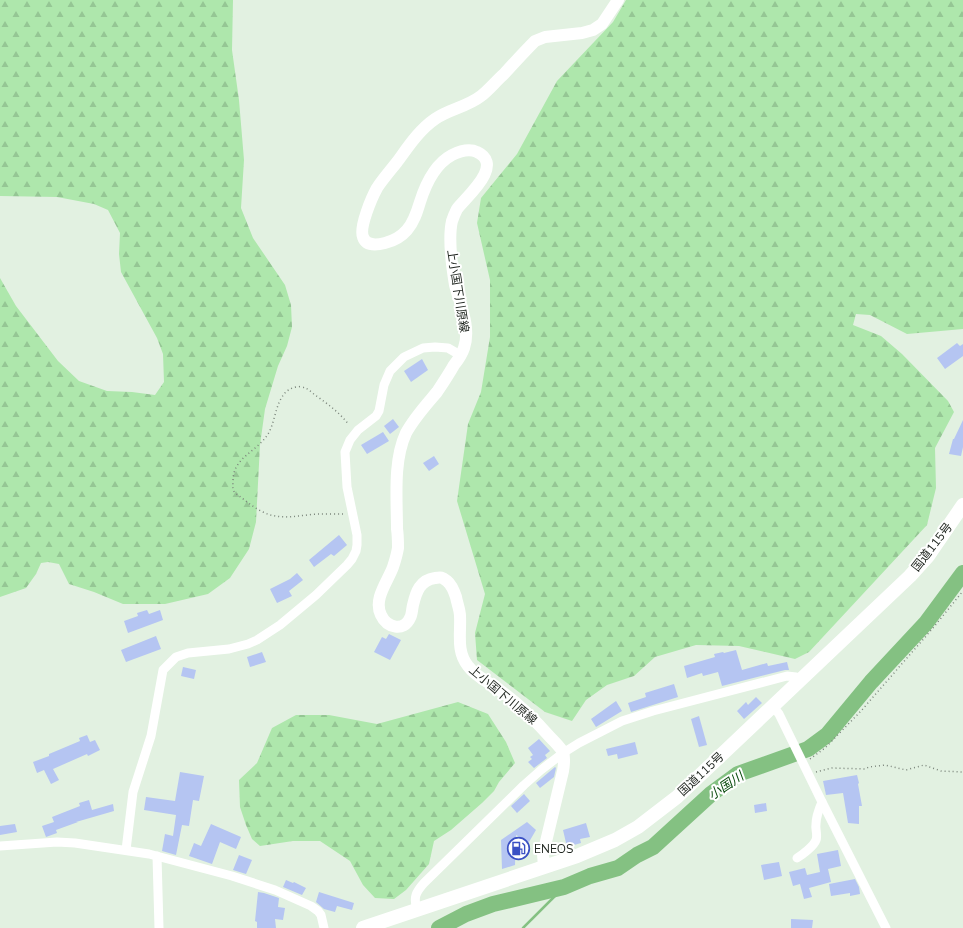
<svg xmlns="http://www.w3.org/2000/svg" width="963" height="928" font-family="'Nunito Sans','Noto Sans JP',sans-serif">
<defs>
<pattern id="forest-firs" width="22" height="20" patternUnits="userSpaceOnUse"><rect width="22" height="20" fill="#aee7ac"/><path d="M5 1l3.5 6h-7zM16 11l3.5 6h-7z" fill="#95c694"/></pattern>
</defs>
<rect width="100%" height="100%" fill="#e2f1e1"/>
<g fill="url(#forest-firs)">
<path d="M0 0H233L232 50 239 100 244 160 241 208 253 238 285 285 291 305 292 327 287 346 278 366 265 409 260 445 256 522 249 549 230 578 208 594 165 604H123L94 592 69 584 59 564 48 562 41 563 36 574 26 588 0 597V278L16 306 58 361 79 381 107 391 132 392 155 395 164 382 163 354 157 338 121 272 119 254 120 233 108 210 94 204 57 197 0 196Z"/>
<path d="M626 0H963V329L907 334 870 315 856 314 853 325 881 336 902 354 948 401 954 412 935 448 936 488 927 525 809 652 795 659 739 646 696 645 655 657 634 676 607 685 586 700 572 721 545 712 477 660 475 633 485 594 457 501 468 424 481 392 490 337V280L477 223 481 198 517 154 557 81 613 22Z"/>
<path d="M458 702 488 714 506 742 515 763 499 782 494 791 482 803 451 830 434 841 429 864 406 890 394 899 375 898 363 885 350 861 320 841H293L260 846 252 839 246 825 240 807 239 780 257 763 272 728 296 715H329L377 724Z"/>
</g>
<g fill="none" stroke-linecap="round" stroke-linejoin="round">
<path stroke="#84c182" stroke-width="2.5" d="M523 928 564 887"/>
<path stroke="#84c182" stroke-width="16" d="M439 928 466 914 493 904 564 887 590 876 618 868 637 855 653 847 711 794 738 774 808 749 827 735 871 682 926 623 963 573"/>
</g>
<g fill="#b5c5f2">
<path d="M957 343 960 346 963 344V356L945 369 937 358Z"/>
<path d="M422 359 428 370 411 382 404 371Z"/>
<path d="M393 419 399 427 390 434 384 426Z"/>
<path d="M963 420V447L961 456 949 454 953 439H954Z"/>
<path d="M383 432 389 441 367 454 361 445Z"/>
<path d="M434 456 439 464 429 471 423 463Z"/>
<path d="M339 535 347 545 334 556 331 554 314 567 309 560Z"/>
<path d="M297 573 303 580 289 591 292 596 277 603 270 589 290 579Z"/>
<path d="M147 610 149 614 160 610 163 620 128 633 124 621 138 616 137 613Z"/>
<path d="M389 634 401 640 390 660 374 652 382 637 386 639Z"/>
<path d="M156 636 161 649 126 662 121 650Z"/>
<path d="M736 650 742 670 767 663 768 666 787 662 789 670H785L722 686 718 672 703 676 702 673 687 678 684 666 715 657 714 654 723 652 724 653Z"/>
<path d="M262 652 266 662 250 667 247 657Z"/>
<path d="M183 667 196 670 194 679 181 676Z"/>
<path d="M674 684 678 697 631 712 628 703 646 697 645 693Z"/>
<path d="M756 697 762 703 744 719 737 711 746 702 748 705Z"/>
<path d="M616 701 622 711 596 727 591 719Z"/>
<path d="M699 716 707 745 699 747 691 719Z"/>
<path d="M87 735 90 742 95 740 100 750 88 756 87 754 53 769 59 780 51 784 44 770 37 773 33 762 49 756V754L80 741 79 738Z"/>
<path d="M539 739 550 751 545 755 547 758 534 768 528 762 532 759 530 757 533 755 528 748Z"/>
<path d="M635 742 638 754 618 759 617 754 608 756 606 749Z"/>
<path d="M555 767 556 768 554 777 540 788 536 783Z"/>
<path d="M180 772 204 776 199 801 193 800 189 826 182 825 176 855 162 851 165 834 173 836 176 815 144 810 146 797 175 801Z"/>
<path d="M857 775 859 783 858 784 862 806H859V824L848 823 843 793 826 795 823 781Z"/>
<path d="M524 794 530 801 517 813 511 806Z"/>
<path d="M89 800 92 810 113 804 114 811 76 822H78L56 830 57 833 46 837 42 826 54 822 52 817 80 806 79 803Z"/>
<path d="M766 803 767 811 755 813 754 805Z"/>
<path d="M527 822 536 830 529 842 516 835 515 865 502 869 501 840Z"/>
<path d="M586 823 590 837 580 839 581 843 567 847 563 830Z"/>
<path d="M15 824 17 832 0 835V826Z"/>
<path d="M211 824 241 837 236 849 220 842 212 864 189 856 194 843 201 846Z"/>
<path d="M838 850 841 866 828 869 831 882 809 888 812 897 804 899 800 884 793 886 789 872 805 868 807 875 820 872 817 854Z"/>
<path d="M239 855 252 860 246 874 233 870Z"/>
<path d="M779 862 782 876 764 880 761 865Z"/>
<path d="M855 879 859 887 860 894 850 896V893L831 896 829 884Z"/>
<path d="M286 880 293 883 294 882 306 888 302 895 283 887Z"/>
<path d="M258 892 264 893 279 898 278 907 285 908 283 920 275 919 276 928H257V922L255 921Z"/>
<path d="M319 892 354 903 352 910 337 906 335 912 324 909 316 902Z"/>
<path d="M791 919 813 920 812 928H791Z"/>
</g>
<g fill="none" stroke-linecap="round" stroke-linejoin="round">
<g stroke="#7b857b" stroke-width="1.5" stroke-dasharray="1 3" stroke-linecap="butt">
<path d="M343 514C335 514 326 514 318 514 299 515 281 521 263 512 252 507 244 499 235 493 232 489 233 485 233 481 233 457 256 453 268 434 277 420 275 391 296 387 299 386 303 387 305 388 309 389 312 393 315 395 328 404 340 413 349 425"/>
<path d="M810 759 825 748 861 711 933 628 963 591"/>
<path d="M816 772 832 768 865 769 869 767 885 765 906 770 924 765 941 771 963 772"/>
</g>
<g stroke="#fff" stroke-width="9">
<path d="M773 706 779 714 822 802 886 928"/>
<path d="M0 846 57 842 75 843 149 854 232 876 275 890 311 906 318 911 321 915 324 928"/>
<path d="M126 850 133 792 151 736 163 670 176 657 188 653 229 649 248 644 257 640 280 625 316 595 347 565 352 559 356 551 357 545V535L347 487 345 452 350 440 358 430 376 416 379 411 384 385 390 371 404 357 423 348 435 347 448 348 460 355"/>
<path d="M157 856 159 928"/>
<path d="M797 858C802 855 814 846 816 840 818 835 815 829 816 824 816 816 819 809 822 802"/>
<path d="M417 910C413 897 416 892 424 883L524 785 541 770 563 753 579 743 622 721 653 711 787 676 796 677 800 680"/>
</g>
<path stroke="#fff" stroke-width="12" d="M544 867 543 854 563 771C564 765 565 758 563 752 560 747 554 741 550 737 534 719 518 703 498 689 488 682 475 676 468 666 456 651 461 633 460 616 460 610 457 603 456 597 454 591 452 585 447 581 442 577 441 577 435 578 420 580 416 592 413 605 412 609 412 615 410 618 404 632 387 628 381 615 373 599 388 581 393 567 395 561 397 554 398 548 398 542 398 535 397 529 397 499 393 461 406 433 414 418 426 405 437 392 443 383 449 374 454 365 458 360 462 354 464 348 471 327 460 305 455 285 452 267 448 238 452 221 453 218 456 211 457 209 466 197 505 165 477 152 469 148 460 151 452 155 435 164 426 183 420 202 417 212 414 222 407 230 401 237 393 241 385 243 377 245 366 246 363 237 359 227 372 197 377 188 383 179 390 171 397 162 408 147 419 130 435 119 449 109 467 107 481 96 489 90 496 81 504 74 514 63 524 52 535 41L545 37 582 33 593 30 602 24 618 0"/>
<path stroke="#fff" stroke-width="14" d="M363 928 577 856 615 840 638 827 677 797 910 576 928 556 963 505"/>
</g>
<defs>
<symbol id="fuel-ring" viewBox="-11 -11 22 22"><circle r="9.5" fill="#fff" stroke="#3b51c4" stroke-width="1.5"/><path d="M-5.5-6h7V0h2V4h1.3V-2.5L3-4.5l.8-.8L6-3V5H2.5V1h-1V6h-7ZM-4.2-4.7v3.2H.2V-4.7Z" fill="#3b51c4"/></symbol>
</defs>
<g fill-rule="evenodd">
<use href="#fuel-ring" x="506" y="836" width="25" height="25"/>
</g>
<g text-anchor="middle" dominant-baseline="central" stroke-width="4" stroke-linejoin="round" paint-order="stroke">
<g font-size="12" fill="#1e241e" stroke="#fff">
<text transform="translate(458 291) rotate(81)">上小国下川原線</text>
<text transform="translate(932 547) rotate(-52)">国道115号</text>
<text transform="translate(503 695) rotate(40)">上小国下川原線</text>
<text transform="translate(701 774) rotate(-43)">国道115号</text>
</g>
<g font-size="12" fill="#1e241e" stroke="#fff" text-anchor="start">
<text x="534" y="849">ENEOS</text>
</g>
<g font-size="13" font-style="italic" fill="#094b0d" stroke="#fff">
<text transform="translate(726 786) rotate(-34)">小国川</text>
</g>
</g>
</svg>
